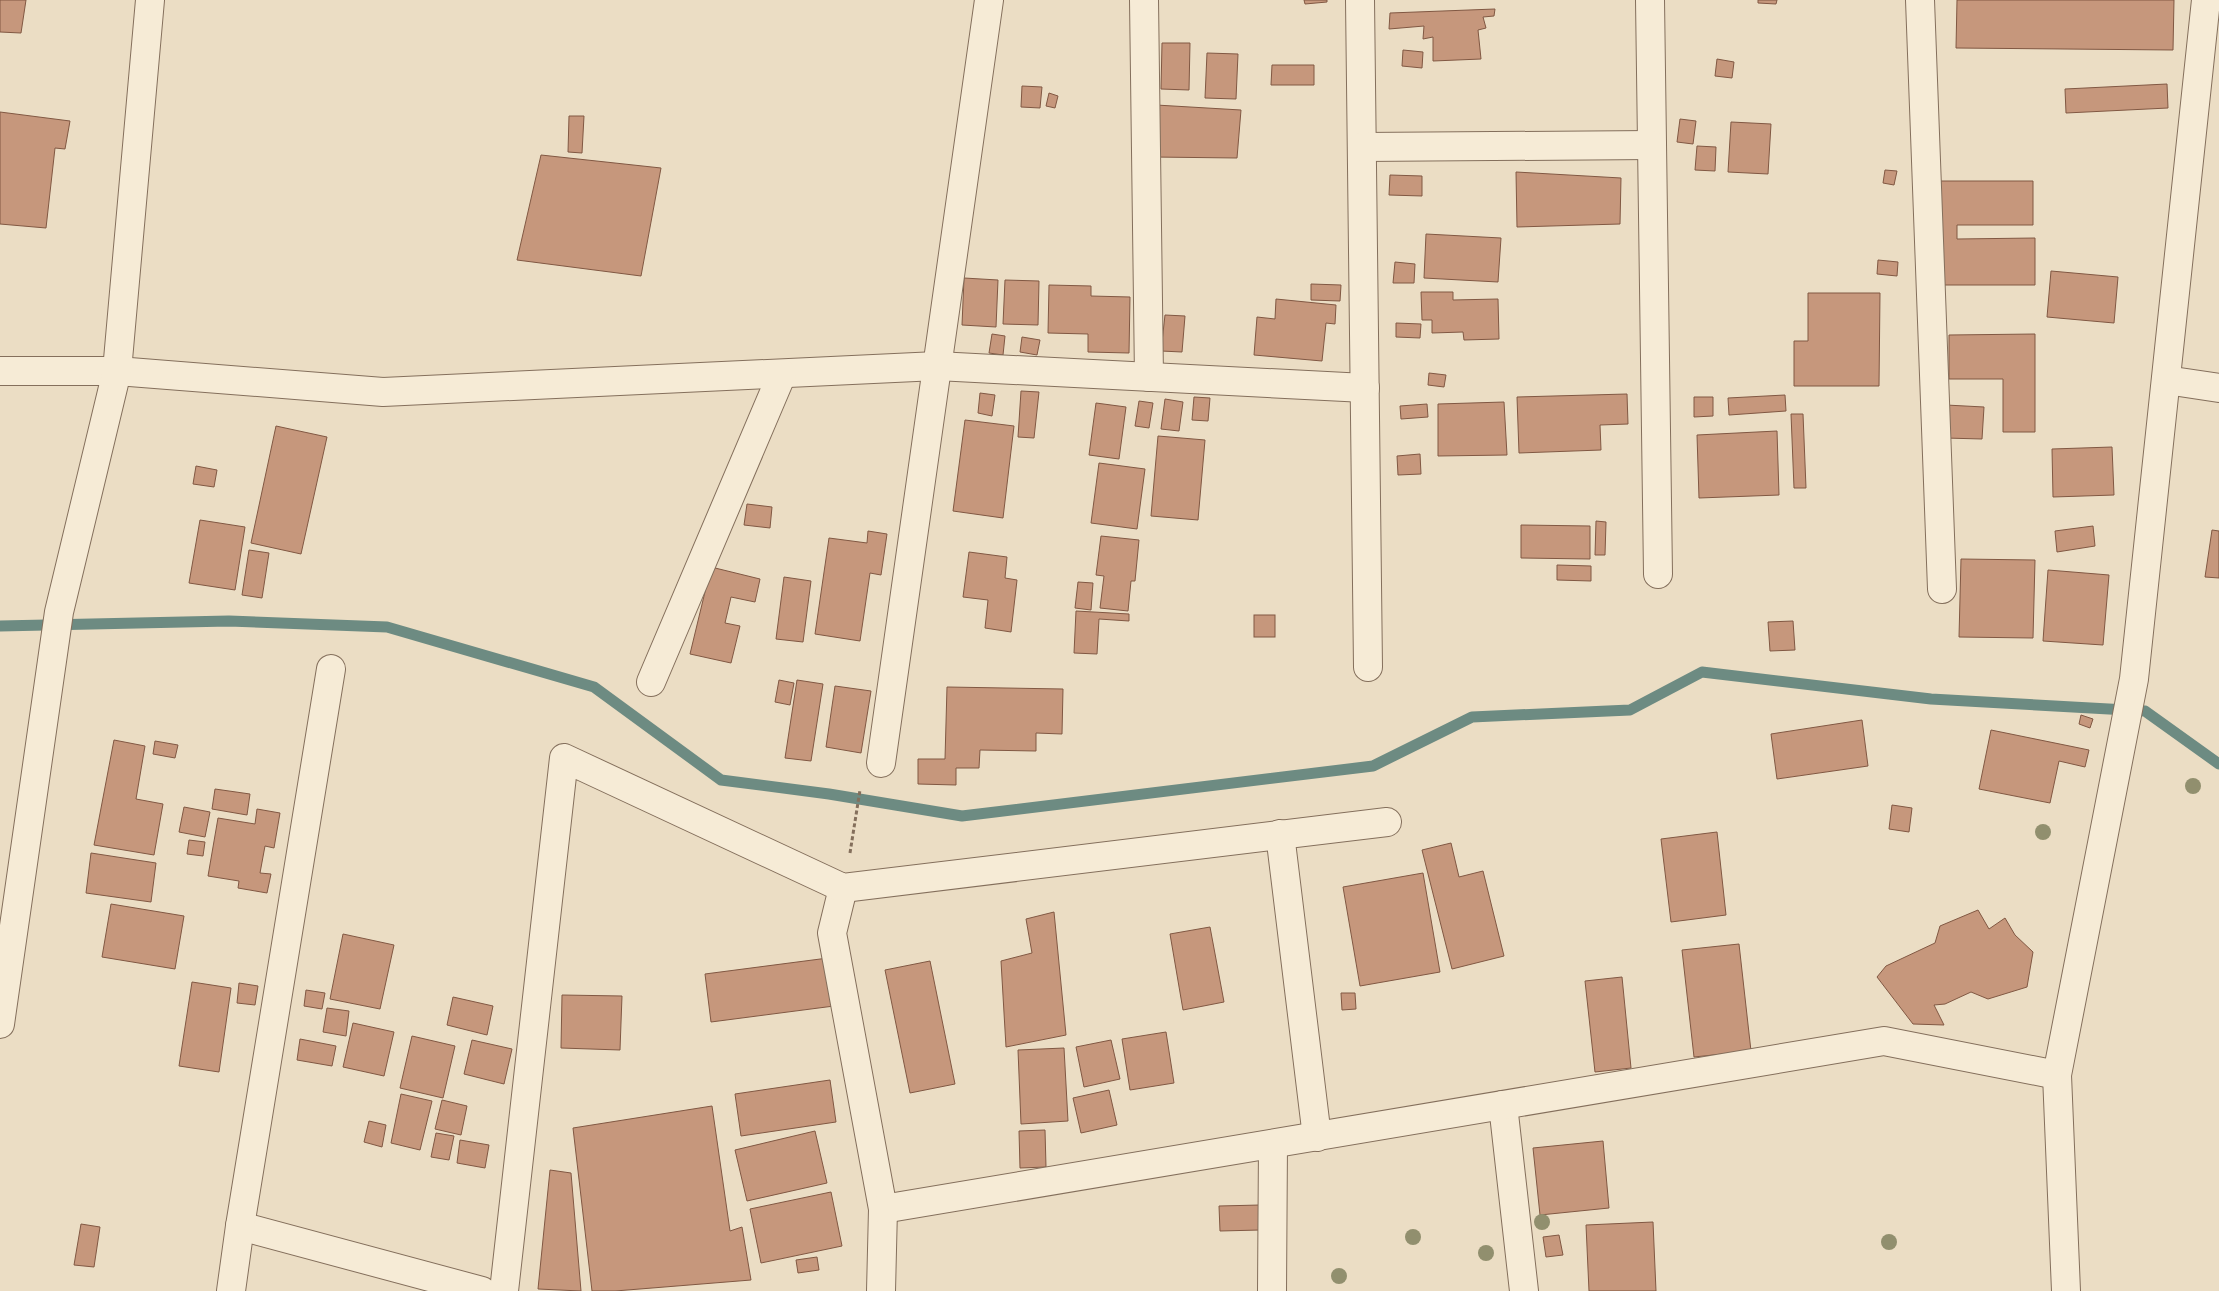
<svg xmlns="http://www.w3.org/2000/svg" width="2219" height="1291" font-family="'Times New Roman',serif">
<rect width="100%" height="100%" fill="#ebddc4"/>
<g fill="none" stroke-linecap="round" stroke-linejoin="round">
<path stroke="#6d8b82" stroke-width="11" d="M0 626 229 621 387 627 594 687 721 780 829 794 962 816 1373 766 1472 717 1630 710 1702 672 1931 699 2145 711 2219 764"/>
</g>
<g fill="#c6977c" stroke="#815843">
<path d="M0 0H26L21 33 0 32Z"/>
<path d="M1304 0H1327V2L1305 4Z"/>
<path d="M1758 0H1777L1776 4 1758 3Z"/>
<path d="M1957 0H2174L2173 50 1956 48Z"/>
<path d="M1495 9 1494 16 1483 17 1486 28 1478 30 1481 59 1433 61V37L1423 39 1424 26 1389 29 1390 13Z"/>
<path d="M1162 43H1190L1189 90 1161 89Z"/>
<path d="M1403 50 1423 52 1422 68 1402 66Z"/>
<path d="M1207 53 1238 54 1236 99 1205 98Z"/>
<path d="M1717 59 1734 62 1732 78 1715 76Z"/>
<path d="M1272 65H1314V85H1271Z"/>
<path d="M2167 84 2168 108 2066 113 2065 89Z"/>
<path d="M1022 86 1042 87 1040 108 1021 107Z"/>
<path d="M1049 93 1058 96 1055 108 1046 106Z"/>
<path d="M1156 105 1241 110 1237 158 1153 157Z"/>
<path d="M0 112 70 121 65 149 55 148 46 228 0 224Z"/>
<path d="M569 116H584L582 153 568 152Z"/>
<path d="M1680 119 1696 121 1693 144 1677 142Z"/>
<path d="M1731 122 1771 124 1768 174 1728 172Z"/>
<path d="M1697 146 1716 147 1715 171 1695 170Z"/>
<path d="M541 155 661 168 641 276 517 260Z"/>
<path d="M1885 170 1897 171 1894 185 1883 183Z"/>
<path d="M1516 172 1621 178 1620 224 1517 227Z"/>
<path d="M1390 175 1422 176V196L1389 195Z"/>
<path d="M1938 181H2033V225H1957V239L2035 238V285H1939Z"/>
<path d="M1426 234 1501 238 1498 282 1424 278Z"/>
<path d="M1878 260 1898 262 1897 276 1877 274Z"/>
<path d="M1395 262 1415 264 1414 283H1393Z"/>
<path d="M2051 271 2118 277 2114 323 2047 317Z"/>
<path d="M964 278 998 280 996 327 962 325Z"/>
<path d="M1005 280 1039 281 1038 325 1003 324Z"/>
<path d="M1311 284 1341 285 1340 301 1311 300Z"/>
<path d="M1049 285 1091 286V296L1130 297 1129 353 1088 352V334L1048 333Z"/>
<path d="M1421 292H1453V300L1498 299 1499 339 1464 340 1463 332 1432 333V320H1422Z"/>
<path d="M1808 293H1880L1879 386H1794V341H1808Z"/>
<path d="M1276 299 1336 305 1335 324 1326 323 1322 361 1254 355 1257 317 1275 319Z"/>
<path d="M1165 315 1185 316 1182 352 1161 351Z"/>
<path d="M1396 323 1421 324 1420 338 1396 337Z"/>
<path d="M992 334 1005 336 1003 355 989 353Z"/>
<path d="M2035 334V432H2003V379H1949V335Z"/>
<path d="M1022 337 1040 340 1037 355 1020 352Z"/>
<path d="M1429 373 1446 375 1444 387 1428 385Z"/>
<path d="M1021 391 1039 392 1034 438 1018 437Z"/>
<path d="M980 393 995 395 992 416 978 413Z"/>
<path d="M1627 394 1628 424 1600 425 1601 450 1519 453 1517 397Z"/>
<path d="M1785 395 1786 411 1729 415 1728 398Z"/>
<path d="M1194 397 1210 398 1208 421 1192 420Z"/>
<path d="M1694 397H1713V416L1694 417Z"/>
<path d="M1165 399 1183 402 1179 431 1161 429Z"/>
<path d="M1139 401 1153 403 1149 428 1135 426Z"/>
<path d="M1504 402 1507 455 1438 456V404Z"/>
<path d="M1096 403 1126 407 1119 459 1089 455Z"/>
<path d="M1427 404 1428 417 1401 419 1400 406Z"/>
<path d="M1946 405 1984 407 1982 439 1945 438Z"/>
<path d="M1791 414H1803L1806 488H1794Z"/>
<path d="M965 420 1014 426 1003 518 953 511Z"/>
<path d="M276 426 327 437 301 554 251 543Z"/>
<path d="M1777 431 1779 495 1699 498 1697 435Z"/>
<path d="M1158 436 1205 440 1198 520 1151 516Z"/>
<path d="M2112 447 2114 495 2053 497 2052 449Z"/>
<path d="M1420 454 1421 474 1398 475 1397 456Z"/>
<path d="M1099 463 1145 469 1137 529 1091 523Z"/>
<path d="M196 466 217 470 214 487 193 484Z"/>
<path d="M747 504 772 507 770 528 744 525Z"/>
<path d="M200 520 245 527 235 590 189 583Z"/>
<path d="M1596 521 1606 522 1605 555H1595Z"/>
<path d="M1521 525 1590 526V559L1521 558Z"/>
<path d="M2093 526 2095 546 2057 552 2055 531Z"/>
<path d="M2212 530 2219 531V578L2205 577Z"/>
<path d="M868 531 887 534 881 575 870 573 860 641 815 634 829 538 867 543Z"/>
<path d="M1101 536 1139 540 1135 581H1131L1128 611 1100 608 1104 576 1096 575Z"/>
<path d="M249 550 269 553 262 598 242 595Z"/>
<path d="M969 552 1007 557 1005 578 1017 580 1011 632 985 628 988 600 963 597Z"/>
<path d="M1961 559 2035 560 2033 638 1959 637Z"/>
<path d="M1557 565 1591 566V581L1557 580Z"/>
<path d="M711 567 760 579 755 602 731 597 725 623 740 626 731 663 690 654Z"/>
<path d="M2048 570 2109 575 2103 645 2043 641Z"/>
<path d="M784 577 811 581 803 642 776 639Z"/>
<path d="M1078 582 1093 583 1091 610 1075 608Z"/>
<path d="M1076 611 1129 614V621L1099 619 1097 654 1074 653Z"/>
<rect x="1254" y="615" width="21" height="22"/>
<path d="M1793 621 1795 650 1770 651 1768 622Z"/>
<path d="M779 680 794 683 790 705 775 702Z"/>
<path d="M797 680 823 684 811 761 785 758Z"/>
<path d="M835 686 871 691 861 753 826 747Z"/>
<path d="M947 687 1063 689 1062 734 1036 733V751L980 750 979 768H956V785L918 784V759H945Z"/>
<path d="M2081 715 2093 719 2090 728 2079 724Z"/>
<path d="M1862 720 1868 766 1777 779 1771 734Z"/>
<path d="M1991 730 2089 750 2085 767 2059 761 2050 803 1979 789Z"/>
<path d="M114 740 145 746 136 799 163 804 154 855 94 845Z"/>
<path d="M155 741 178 745 175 758 153 754Z"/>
<path d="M215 789 250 794 247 815 212 809Z"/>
<path d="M1892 805 1912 808 1909 832 1889 829Z"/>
<path d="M184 807 210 812 205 837 179 832Z"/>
<path d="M257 809 280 813 274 848 265 846 260 873 271 874 267 893 238 888 239 881 208 876 218 818 255 824Z"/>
<path d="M1717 832 1726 915 1671 922 1661 839Z"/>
<path d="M189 840 205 842 203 856 187 854Z"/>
<path d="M1451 843 1459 877 1483 871 1504 956 1452 969 1422 850Z"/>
<path d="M91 853 156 863 151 902 86 893Z"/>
<path d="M1423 873 1440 972 1360 986 1343 887Z"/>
<path d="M111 904 184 916 175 969 102 957Z"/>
<path d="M1978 910 1989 929 2005 918 2015 935 2033 952 2027 987 1988 999 1971 992 1945 1004 1934 1005 1944 1025 1913 1024 1877 977 1886 966 1935 943 1940 926Z"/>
<path d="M1054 912 1066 1035 1006 1047 1001 961 1032 953 1026 919Z"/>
<path d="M1210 927 1224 1002 1183 1010 1170 934Z"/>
<path d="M343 934 394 945 380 1009 330 999Z"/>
<path d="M1739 944 1751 1051 1694 1057 1682 950Z"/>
<path d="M828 958 834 1006 711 1022 705 974Z"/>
<path d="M930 961 955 1084 910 1093 885 970Z"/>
<path d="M1622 977 1631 1068 1595 1072 1585 981Z"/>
<path d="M192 982 231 988 219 1072 179 1066Z"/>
<path d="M239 983 258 986 255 1005 237 1003Z"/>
<path d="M306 990 325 993 322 1009 304 1006Z"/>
<path d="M1341 993H1355L1356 1009 1342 1010Z"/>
<path d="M562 995 622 996 620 1050 561 1048Z"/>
<path d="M453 997 493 1006 487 1035 447 1025Z"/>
<path d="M327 1008 349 1011 346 1036 323 1032Z"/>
<path d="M353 1023 394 1032 384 1076 343 1067Z"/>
<path d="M1166 1032 1174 1083 1130 1090 1122 1039Z"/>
<path d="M412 1036 455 1046 443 1098 400 1088Z"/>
<path d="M300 1039 336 1046 332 1066 297 1060Z"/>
<path d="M472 1040 512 1049 504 1084 464 1074Z"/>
<path d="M1111 1040 1120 1079 1084 1087 1076 1047Z"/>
<path d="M1064 1048 1068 1121 1021 1124 1018 1050Z"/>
<path d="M830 1080 836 1122 741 1136 735 1094Z"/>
<path d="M1109 1090 1117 1125 1081 1133 1073 1098Z"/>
<path d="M401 1094 432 1101 420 1150 391 1143Z"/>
<path d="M442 1100 467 1106 461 1135 435 1129Z"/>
<path d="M712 1106 730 1231 742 1227 751 1280 615 1291H592L573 1128Z"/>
<path d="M369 1121 386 1125 382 1147 364 1142Z"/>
<path d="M1045 1130 1046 1167 1020 1168 1019 1131Z"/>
<path d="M815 1131 827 1183 747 1201 735 1150Z"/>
<path d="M436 1133 454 1136 449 1160 431 1157Z"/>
<path d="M460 1140 489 1145 485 1168 457 1163Z"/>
<path d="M1603 1141 1609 1208 1540 1215 1533 1148Z"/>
<path d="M550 1170 571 1173 581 1291 538 1289Z"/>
<path d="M831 1192 842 1246 761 1263 750 1209Z"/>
<path d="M1260 1205V1230L1220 1231 1219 1206Z"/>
<path d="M1653 1222 1656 1291H1589L1586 1225Z"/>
<path d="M81 1224 100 1227 94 1267 74 1265Z"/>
<path d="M1559 1235 1563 1255 1546 1257 1543 1237Z"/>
<path d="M817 1257 819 1270 798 1273 796 1260Z"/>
</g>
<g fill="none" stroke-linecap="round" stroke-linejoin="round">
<defs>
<g id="minor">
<path d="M1144 0 1149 377"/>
<path d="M1360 0 1368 667"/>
<path d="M1650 0 1658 574"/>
<path d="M1920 0 1942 589"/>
<path d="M1362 147 1652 145"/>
<path d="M0 371H117L383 392 937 366 1365 388"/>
<path d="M2166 380 2219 388"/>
<path d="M651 682 782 374"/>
<path d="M881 763 989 0"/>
<path d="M1280 834 1317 1137"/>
<path d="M843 888 832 933 883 1209 881 1291"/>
<path d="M0 1024 59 612 117 371 150 0"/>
<path d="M1503 1105 1524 1291"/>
<path d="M883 1209 1884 1041 2057 1075"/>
<path d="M240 1226 482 1291"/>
<path d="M231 1291 240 1226 331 669"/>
<path d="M504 1291 564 758 843 888 1387 822"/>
<path d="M1272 1291 1273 1144"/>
<path d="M2066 1291 2057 1075 2134 679 2206 0"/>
</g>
</defs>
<use href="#minor" stroke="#846f5c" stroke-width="30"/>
<path stroke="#846f5c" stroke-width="3" stroke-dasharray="4 2.5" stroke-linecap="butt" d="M850 853 860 790"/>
<use href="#minor" stroke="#f6ebd6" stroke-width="28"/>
</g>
<g fill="#918f6e">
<circle cx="2193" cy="786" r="8"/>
<circle cx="2043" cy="832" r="8"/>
<circle cx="1542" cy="1222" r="8"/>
<circle cx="1413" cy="1237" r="8"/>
<circle cx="1889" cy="1242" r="8"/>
<circle cx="1486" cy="1253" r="8"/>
<circle cx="1339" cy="1276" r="8"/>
</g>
</svg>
